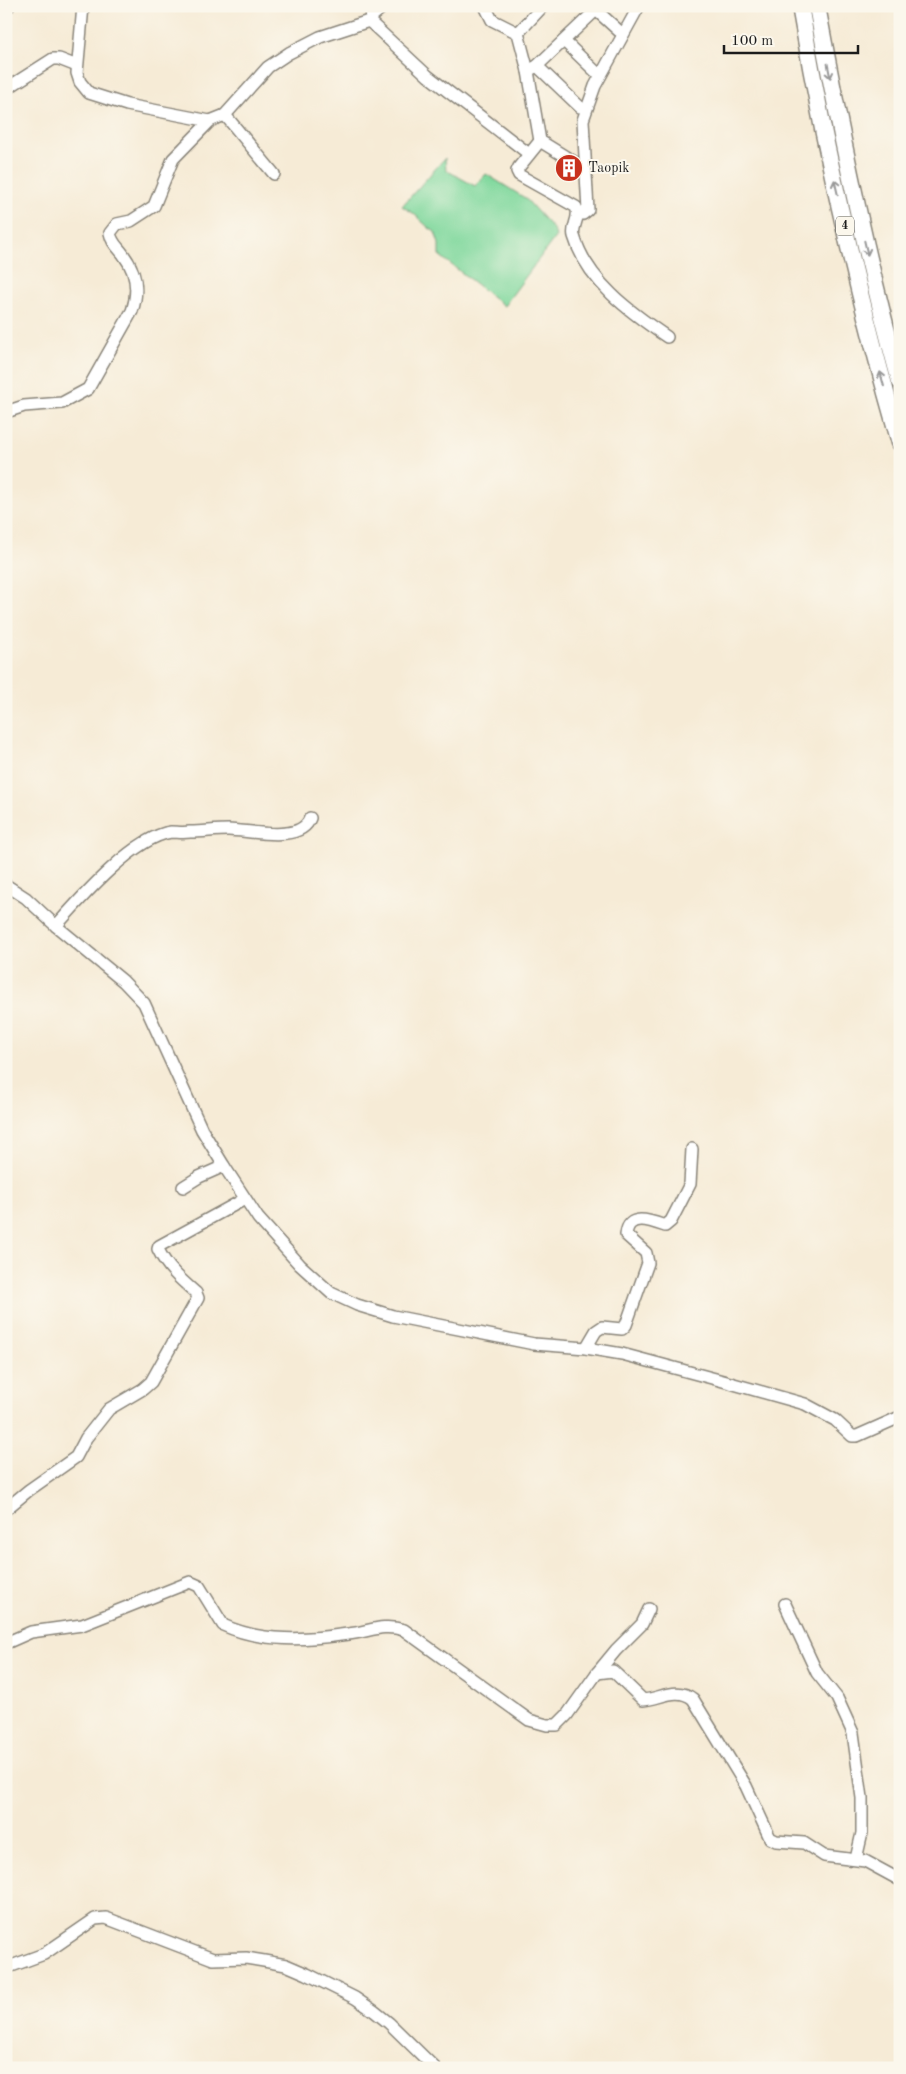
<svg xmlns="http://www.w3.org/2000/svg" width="906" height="2074" font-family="'Old Standard TT',serif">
<rect width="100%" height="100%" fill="#fbf7ec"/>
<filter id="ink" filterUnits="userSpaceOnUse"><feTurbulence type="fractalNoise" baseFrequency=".02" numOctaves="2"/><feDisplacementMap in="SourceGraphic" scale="10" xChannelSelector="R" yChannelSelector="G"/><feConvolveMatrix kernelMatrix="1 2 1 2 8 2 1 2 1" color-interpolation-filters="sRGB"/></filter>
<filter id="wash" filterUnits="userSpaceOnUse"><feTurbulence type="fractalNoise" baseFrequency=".0096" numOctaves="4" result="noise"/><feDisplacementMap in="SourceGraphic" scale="20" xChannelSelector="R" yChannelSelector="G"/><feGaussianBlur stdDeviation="1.12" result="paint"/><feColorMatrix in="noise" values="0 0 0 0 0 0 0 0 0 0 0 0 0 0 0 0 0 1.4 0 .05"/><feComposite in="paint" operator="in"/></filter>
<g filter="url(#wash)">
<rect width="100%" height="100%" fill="#f6ebd6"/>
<path fill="#80d89d" stroke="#4e7a5c" d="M445 158 446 170 475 186 486 174 525 198 554 230 556 236 504 306 439 255V244L435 232 429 228 413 213 402 206Z"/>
</g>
<g filter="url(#ink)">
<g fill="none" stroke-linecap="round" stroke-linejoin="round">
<defs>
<g id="minor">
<path d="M83 6 77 73 80 82 89 93 127 105 210 121 225 115 268 67 289 53 320 37 369 21 371 17 384 6"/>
<path d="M485 6 492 20 518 33"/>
<path d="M6 8 9 6"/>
<path d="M596 10 619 31"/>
<path d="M369 21 428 76 529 154"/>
<path d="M564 41 595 71"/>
<path d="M537 66 580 107"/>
<path d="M528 71 518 33 543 6"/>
<path d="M6 89 53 59H59L77 66"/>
<path d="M225 115 274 174"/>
<path d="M540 141 519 167 517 171 519 175 576 207C581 217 571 227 574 236 587 281 630 312 667 337"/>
<path d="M574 162 540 141 528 71 537 66 596 10 594 6"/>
<path d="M578 211 583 214 588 210 583 120 595 86 639 6"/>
<path d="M6 412 24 406 62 403 88 389 132 311C139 291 136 271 123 254 117 246 112 243 110 233L117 224 131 221 154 206 173 159 210 121"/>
<path d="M6 885 26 898 56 926 123 981 144 1003 202 1130 224 1166 258 1218 300 1265 331 1293 357 1305 393 1316 534 1344 586 1348 622 1354 723 1381 805 1404 835 1420 852 1436H857L900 1417"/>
<path d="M56 926C80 899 134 837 171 832 177 832 183 833 190 832 203 832 215 830 228 830 249 830 301 844 310 818"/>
<path d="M183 1187 199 1177 224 1166"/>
<path d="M586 1348 596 1331 602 1327 622 1329 626 1325 648 1263 646 1253 626 1235C628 1212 651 1221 665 1226L671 1221 690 1184 692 1149"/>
<path d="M6 1509 29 1490 76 1457 86 1438 109 1409 143 1389 151 1382 198 1298 196 1293C181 1280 167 1268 158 1249L159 1246 245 1199"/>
<path d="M785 1604 817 1673 837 1698 853 1733 862 1798V1833L856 1859"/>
<path d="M6 1643 31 1632 82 1625 190 1582 199 1586 223 1625C262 1643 307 1640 348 1634 369 1632 382 1623 404 1630L529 1720 547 1725H557L567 1715 597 1673 613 1671 643 1700C660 1699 677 1686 693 1699L746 1786 770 1838 776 1841 804 1843 824 1856 865 1861 900 1880"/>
<path d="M597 1673 616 1650 642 1624 649 1609"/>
<path d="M6 1968 44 1954 95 1919 106 1918 213 1959 246 1958 264 1961 286 1965 307 1974 355 1998 374 2011 389 2023 435 2068"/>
</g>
<g id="highway">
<path d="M800 6C825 153 859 300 900 443"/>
<path d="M817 6C840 132 866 258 900 381"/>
</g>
</defs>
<use href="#minor" stroke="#898479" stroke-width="14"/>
<use href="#highway" stroke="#898479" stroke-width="19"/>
<use href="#minor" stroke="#fff" stroke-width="11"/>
<use href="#highway" stroke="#fff" stroke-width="16"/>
</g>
<defs><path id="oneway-shaft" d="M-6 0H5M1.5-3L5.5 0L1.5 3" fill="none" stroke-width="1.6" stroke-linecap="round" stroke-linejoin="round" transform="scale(1.25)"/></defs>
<g stroke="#999">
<use href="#oneway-shaft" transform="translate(829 71) rotate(79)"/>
<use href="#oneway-shaft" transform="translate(836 187) rotate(-103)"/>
<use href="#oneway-shaft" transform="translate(866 248) rotate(77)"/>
<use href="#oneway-shaft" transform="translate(882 379) rotate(-105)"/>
</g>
</g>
<defs>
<symbol id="building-disc" viewBox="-11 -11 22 22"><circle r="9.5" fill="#c8321e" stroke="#fbf7ec"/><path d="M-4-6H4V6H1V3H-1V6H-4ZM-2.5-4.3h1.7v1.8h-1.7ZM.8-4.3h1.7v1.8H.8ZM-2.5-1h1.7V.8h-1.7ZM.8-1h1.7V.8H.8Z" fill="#fff"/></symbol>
</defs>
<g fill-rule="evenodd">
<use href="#building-disc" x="553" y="152" width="32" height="32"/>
</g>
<g text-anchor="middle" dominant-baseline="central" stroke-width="4" stroke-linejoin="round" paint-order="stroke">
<rect fill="#fbf7ec" stroke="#5f5e5a" stroke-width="1" x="836" y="216.5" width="18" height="19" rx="4"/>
<g font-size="12" font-weight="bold" fill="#1c1c1c">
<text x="845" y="226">4</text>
</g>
<g font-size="14" fill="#1c1c1c" stroke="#fbf7ec" text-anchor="start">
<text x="588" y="168">Taopik</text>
</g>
</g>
<rect width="906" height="2074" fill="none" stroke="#fbf7ec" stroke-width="25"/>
<path d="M724 45v8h134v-8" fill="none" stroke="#1c1c1c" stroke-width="2.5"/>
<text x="731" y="45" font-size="15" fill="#1c1c1c" stroke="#fbf7ec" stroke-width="4" paint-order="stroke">100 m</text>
</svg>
